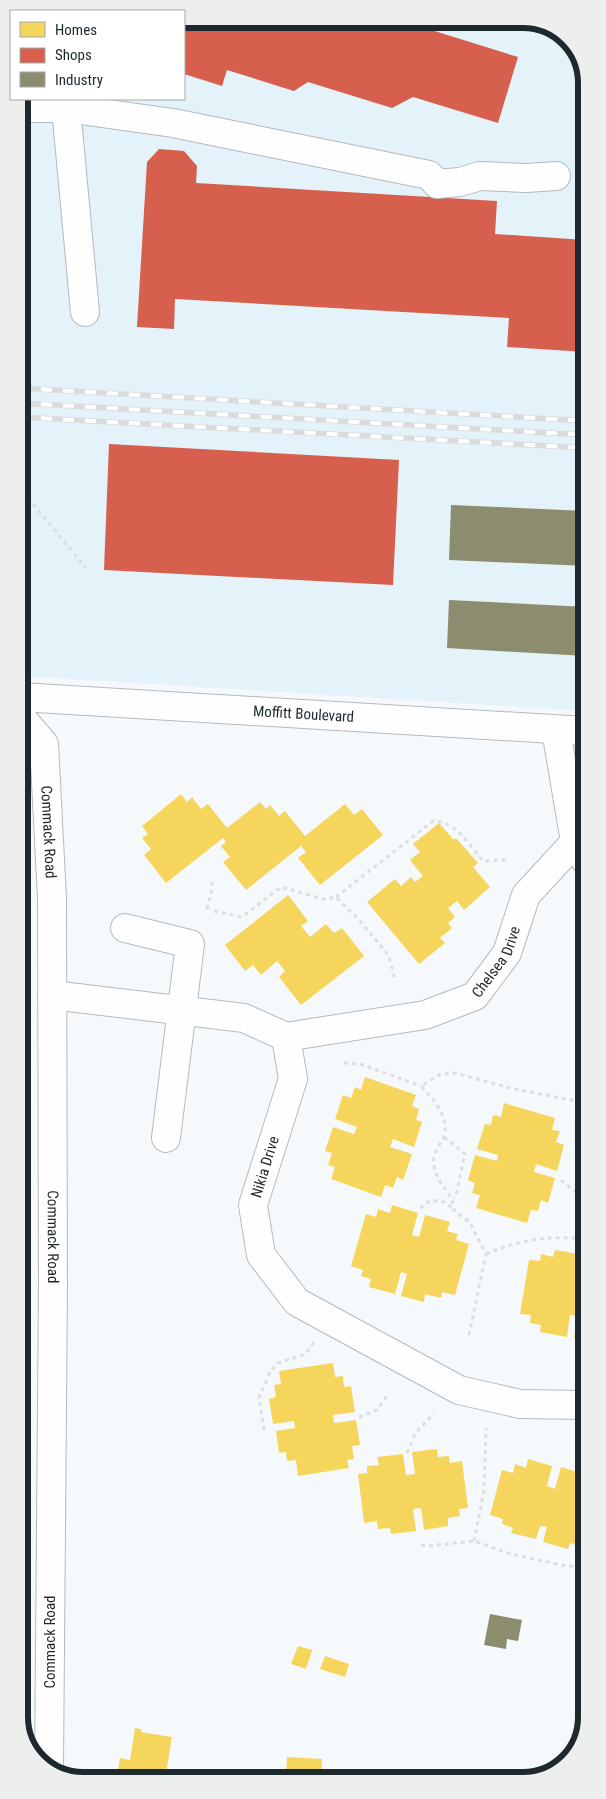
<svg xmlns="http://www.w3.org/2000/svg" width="606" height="1799" font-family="'Roboto Condensed',sans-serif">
<rect width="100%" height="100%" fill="#f6f9fb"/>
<path fill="#e4f2f9" d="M184 19H528L565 34 585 66 586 711 21 676 19 99H184Z"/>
<g fill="#f6d55c">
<path d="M181 794 187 802 192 797 201 809 208 804 227 828 260 802 266 809 270 805 279 816 285 811 305 836 345 804 354 815 362 809 383 835 320 885 298 858 306 852 301 846 246 890 223 862 230 857 221 846 226 842 223 838 166 883 144 855 151 849 142 838 148 834 142 826Z"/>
<path d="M439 823 453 839H457L478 863 473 867 490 887 464 910 457 901 448 908 455 917 448 923 452 928 440 938 445 943 419 964 367 902 395 879 401 886 411 877 415 882 423 876 410 860 420 852 413 844Z"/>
<path d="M288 895 308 921 301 926 310 937 326 924 334 933 342 928 364 956 301 1005 279 977 285 971 277 961 261 975 253 965 245 971 225 945Z"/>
<path d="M365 1077 416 1095 412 1106 419 1109 416 1120 422 1122 414 1147 393 1139 390 1147 412 1154 403 1180 397 1177 393 1188 385 1185 381 1197 331 1179 335 1167 328 1165 332 1153 325 1151 333 1127 354 1134 357 1127 335 1119 343 1095 351 1098 355 1087 361 1090Z"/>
<path d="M504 1103 555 1118 552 1130 560 1131 556 1142 564 1145 557 1171 536 1164 534 1172 555 1178 548 1203 541 1200 538 1211 531 1210 527 1223 476 1208 480 1195 472 1193 475 1183 468 1180 475 1155 497 1161 498 1155 477 1149 485 1124 491 1125 493 1115 501 1117Z"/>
<path d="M392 1205 418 1213 412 1235 419 1237 425 1215 450 1222 447 1231 458 1234 456 1240 469 1244 455 1295 442 1292 441 1298 425 1294 424 1302 401 1296 407 1274 401 1272 395 1294 369 1287 371 1279 361 1276 363 1270 351 1266 366 1214 376 1217 378 1209 390 1213Z"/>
<path d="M555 1250 579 1254 576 1275 584 1277 587 1267V1340L574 1338 578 1316 570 1315 567 1337 540 1332 541 1325 530 1323 531 1315 520 1314 529 1260 540 1261 541 1254 553 1257Z"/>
<path d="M333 1363 335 1377 343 1376 344 1387 351 1386 355 1412 333 1415 334 1423 356 1420 360 1445 352 1446 354 1459 347 1460 349 1468 298 1476 296 1460 287 1461 286 1452 279 1453 276 1431 295 1428 294 1421 273 1424 269 1399 276 1397 274 1385 281 1384 279 1371Z"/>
<path d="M437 1449 438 1457 449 1456 450 1463 462 1461 468 1508 459 1509 460 1516 448 1518V1526L424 1530 421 1508 413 1509 416 1531 391 1534 390 1528 378 1529 377 1521 364 1523 358 1474 367 1473V1466L379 1465 377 1457 403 1454 406 1475 415 1474 412 1452Z"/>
<path d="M528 1459 552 1466 547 1486 555 1489 561 1467 587 1475 585 1480 587 1481V1540L583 1539 581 1546 570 1543 568 1549 543 1542 547 1527 540 1526 536 1539 511 1533 513 1528 502 1524 503 1519 490 1515 502 1470 513 1473 515 1464 526 1468Z"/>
<path d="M298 1646 312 1650 306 1669 291 1664Z"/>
<path d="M325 1656 349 1664 345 1677 320 1669Z"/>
<path d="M135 1728 141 1729V1732L172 1737 165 1780H129L130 1773 118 1771 120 1758 130 1760Z"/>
<path d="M287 1757 322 1759 321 1779H265V1773L286 1775Z"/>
</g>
<g fill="#d6604d">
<path d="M184 19H396L518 57 498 123 413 97 392 108 308 82 294 91 227 70 222 86 184 74Z"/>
<path d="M159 149 184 151 197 166 196 183 497 201 495 234 585 240 586 352 507 347 509 318 175 299 174 329 137 327 147 162Z"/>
<path d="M109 444 399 460 393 585 104 570Z"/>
</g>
<g fill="#8c8c6e">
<path d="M451 505 586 511V566L449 560Z"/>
<path d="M449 600 586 607V656L447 648Z"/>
<path d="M490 1614 522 1620 518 1641 507 1639 506 1649 484 1645Z"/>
</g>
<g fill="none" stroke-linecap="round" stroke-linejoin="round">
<defs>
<g id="minor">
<path d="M66 99V108L173 123 429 175 437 184 460 182 480 176 526 178 556 176"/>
<path d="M19 108H66L85 312"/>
<path id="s1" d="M20 697 586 731"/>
<path id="s2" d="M20 716 44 744 52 898 53 1284 49 1768"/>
<path d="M556 730 575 842 586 861"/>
<path d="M125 928 190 944 166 1138"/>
<path d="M52 995 244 1018 286 1037 293 1079 253 1205 261 1255 297 1302 459 1390 520 1404 587 1405"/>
<path id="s3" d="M286 1037 425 1015 475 996 507 953 526 895 575 842"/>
</g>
</defs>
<use href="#minor" stroke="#b4babe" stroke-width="30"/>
<g stroke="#dddfdf" stroke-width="3" stroke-dasharray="4 4" stroke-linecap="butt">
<path d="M23 492 86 568"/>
<path d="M336 897 433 821C456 821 469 845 483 861L508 860"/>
<path d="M207 909 212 889V879"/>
<path d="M214 911 242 917 281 887 323 899 336 897 360 921 389 956 395 979"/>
<path d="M344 1063 360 1064 421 1086"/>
<path d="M580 1102 576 1124 577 1194 587 1209"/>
<path d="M444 1137 465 1154 456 1195 453 1198"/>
<path d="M561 1180 577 1193"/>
<path d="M420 1208 431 1200 444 1202 454 1209"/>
<path d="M486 1254C518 1240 550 1235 585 1239L587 1228"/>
<path d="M469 1335 486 1254 470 1223 454 1210C452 1190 437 1186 434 1165 432 1155 438 1148 442 1140 453 1120 433 1099 421 1086L441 1074 455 1073 510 1088 586 1103"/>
<path d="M359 1417 377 1410 387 1396"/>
<path d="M264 1430 259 1398 270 1372 278 1363 306 1354 314 1342"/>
<path d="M407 1453 415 1434 434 1413"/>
<path d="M474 1541 484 1491 486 1428"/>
<path d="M421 1545 428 1546 474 1541 511 1554 566 1566H587"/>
</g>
<use href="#minor" stroke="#fefefe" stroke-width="28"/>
<defs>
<g id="rail">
<path d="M19 388 586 421"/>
<path d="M19 403 586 435"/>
<path d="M19 417 586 448"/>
</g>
</defs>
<use href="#rail" stroke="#dadbdc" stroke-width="5.5"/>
<use href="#rail" stroke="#fff" stroke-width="4" stroke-dasharray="11" stroke-linecap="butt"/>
</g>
<g text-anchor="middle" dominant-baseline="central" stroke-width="5" stroke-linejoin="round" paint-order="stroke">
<g font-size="15" fill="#1e292e" stroke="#fff">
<text stroke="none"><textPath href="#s1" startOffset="284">Moffitt Boulevard</textPath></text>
<text stroke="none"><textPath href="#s2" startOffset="125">Commack Road</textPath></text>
<text stroke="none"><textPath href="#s3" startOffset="235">Chelsea Drive</textPath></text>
<text transform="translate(265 1167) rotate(-73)">Nikia Drive</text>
<text stroke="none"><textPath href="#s2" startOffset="530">Commack Road</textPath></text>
<text transform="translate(50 1642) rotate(-90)">Commack Road</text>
</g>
</g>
<path d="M0 0H606V1799H0ZM83 28H523A55 55 0 0 1 578 83V1717A55 55 0 0 1 523 1772H83A55 55 0 0 1 28 1717V83A55 55 0 0 1 83 28Z" fill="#edeeee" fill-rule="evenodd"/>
<path fill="none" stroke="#1e292e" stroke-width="6" d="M83 28H523A55 55 0 0 1 578 83V1717A55 55 0 0 1 523 1772H83A55 55 0 0 1 28 1717V83A55 55 0 0 1 83 28Z"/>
<rect x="10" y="10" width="175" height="90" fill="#ffffff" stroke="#a5a9ab"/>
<rect x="20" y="22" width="25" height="15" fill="#f6d55c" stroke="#a5a9ab"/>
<text x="55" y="35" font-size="15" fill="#1e292e">Homes</text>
<rect x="20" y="48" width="25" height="15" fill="#d6604d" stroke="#a5a9ab"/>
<text x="55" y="60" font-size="15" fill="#1e292e">Shops</text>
<rect x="20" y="72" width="25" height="15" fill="#8c8c6e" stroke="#a5a9ab"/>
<text x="55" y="85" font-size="15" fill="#1e292e">Industry</text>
</svg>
